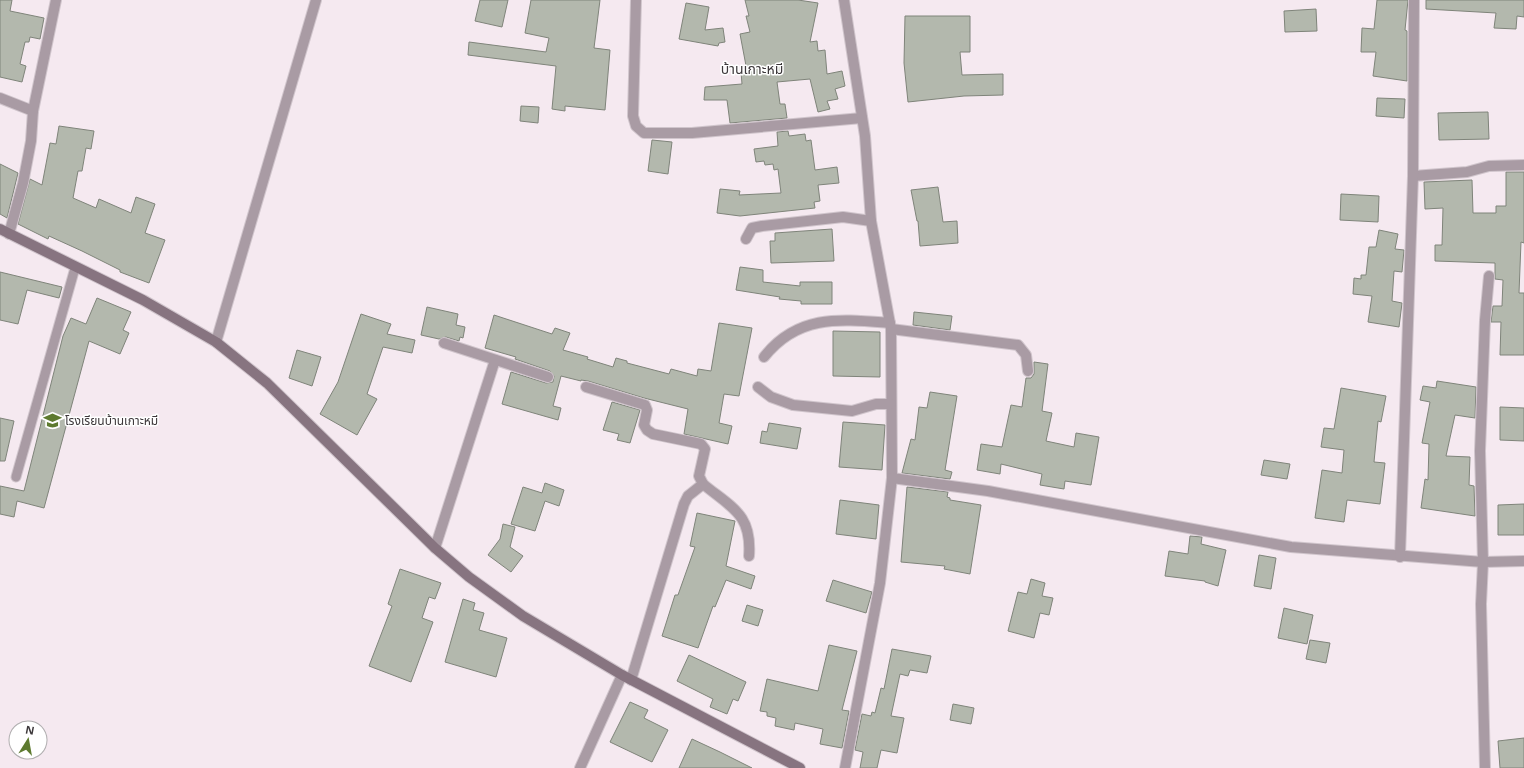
<svg xmlns="http://www.w3.org/2000/svg" width="1524" height="768" font-family="'Noto Sans','Noto Sans Thai',sans-serif">
<rect width="100%" height="100%" fill="#f5e9f0"/>
<g fill="#b3b8ad" stroke="#7f847a">
<path d="M0 0H12L10 11 44 18 40 39 30 37 29 42H25L20 64 26 66 22 82 0 77Z"/>
<path d="M480 0H508L502 27 475 21Z"/>
<path d="M531 0H600L594 48 610 50 605 110 565 106V111L552 109 556 66 468 55 469 42 546 52 549 38 525 33Z"/>
<path d="M745 0H798L818 3 810 42 817 41 818 51 825 50 827 74 842 71 845 86 835 89 838 99 827 101 830 109 818 112 810 79 777 82 780 104H785L787 118 730 123 727 100H704L705 87 742 84 741 72 747 71 740 34 750 32 746 16H749Z"/>
<path d="M1377 0H1408L1405 30 1407 31V81L1373 76 1376 52H1361L1362 28 1374 29Z"/>
<path d="M1426 0H1524V17L1517 16 1516 29 1494 28 1496 13 1426 9Z"/>
<path d="M686 3 709 7 705 30 723 28 725 42 719 43 718 46 679 39Z"/>
<path d="M1316 9 1317 31 1285 32 1284 11Z"/>
<path d="M905 16H970V52H960L962 75 1003 74V95L964 96 908 102 904 63Z"/>
<path d="M1377 98 1405 99 1404 118 1376 116Z"/>
<path d="M521 106 539 107 538 123 520 121Z"/>
<path d="M1488 112 1489 139 1439 140 1438 113Z"/>
<path d="M59 126 94 131 91 149 86 148 82 171H78L73 198 96 208 99 199 131 213 136 197 155 204 145 233 165 240 149 283 120 272V270L82 251 49 236 48 239 18 224 30 179 42 185 50 143 56 144Z"/>
<path d="M788 131 789 136 805 134 806 141 811 140 815 170 837 167 839 183 818 185 820 201 814 202 815 208 740 216 717 213 720 189 740 191 739 195 781 193 778 169 774 170 773 164 765 165 764 161 756 162 754 149 778 146 777 132Z"/>
<path d="M652 140 672 142 668 174 648 171Z"/>
<path d="M0 164 18 173 7 218 0 214Z"/>
<path d="M1506 172H1524V243L1521 242 1519 293H1524V355H1500L1501 322H1491L1493 306H1502L1503 280 1495 279V263L1435 261V245H1442L1443 208 1425 209 1424 182 1472 180 1473 213H1496V206H1506Z"/>
<path d="M938 187 943 222 957 221 958 243 920 246 918 221H917L911 190Z"/>
<path d="M1341 194 1379 196 1378 222 1340 220Z"/>
<path d="M832 229 834 261 771 263 770 241H775V233Z"/>
<path d="M1379 230 1398 234 1395 249 1404 250 1402 272 1394 271 1392 301 1402 303 1399 327 1368 322 1372 296 1353 294 1354 278 1361 279V275H1366L1369 247H1376Z"/>
<path d="M740 267 763 270V282L800 286V282H832V304H801V301L779 299 780 297 736 290Z"/>
<path d="M0 272 62 287 59 298 27 290 18 324 0 320Z"/>
<path d="M97 298 131 312 123 330 129 333 120 354 89 341 44 508 17 501 14 517 0 514V486L24 491 63 336 71 318 86 324Z"/>
<path d="M427 307 458 314 456 325 465 327 463 338 460 337 459 341 446 337 439 339 421 335Z"/>
<path d="M914 312 952 316 950 330 913 325Z"/>
<path d="M361 314 391 324 387 334 415 340 412 353 383 347 367 394 377 399 357 435 320 414 338 382Z"/>
<path d="M494 315 552 334 555 328 570 333 563 350 588 357 587 359 613 367 616 358 627 361V363L669 374 671 369 697 376 698 369 711 371 719 323 752 328 739 396 724 394 719 423 732 426 728 444 684 434 688 409 644 398 588 381 581 380V381L561 376 553 406 561 408 558 420 502 404 511 372 546 383 553 382 554 376 550 371 515 359 516 357 485 348Z"/>
<path d="M833 331 880 332V377L833 376Z"/>
<path d="M297 350 321 357 312 386 289 378Z"/>
<path d="M1034 362 1048 364 1042 411 1052 413 1046 441 1074 447 1076 433 1099 437 1091 485 1065 481 1064 489 1040 485 1042 474 1001 464 1000 474 977 470 981 444 1002 447 1011 405 1022 407 1026 378H1031L1034 374Z"/>
<path d="M1437 381 1476 387 1475 418 1455 415 1446 456 1470 457 1469 485 1474 486 1475 516 1421 508 1425 479 1428 480 1429 444 1422 443 1430 402 1420 400 1423 386 1436 388Z"/>
<path d="M1341 388 1386 396 1381 422 1378 421 1374 462 1385 463 1380 504 1347 500 1344 522 1315 518 1322 470 1342 473 1344 450 1321 447 1324 428 1334 429Z"/>
<path d="M930 392 957 396 945 470 952 472 950 479 902 473 911 439 915 440 919 407 927 408Z"/>
<path d="M612 402 640 410 630 443 617 440 619 434 603 430Z"/>
<path d="M1500 407 1524 408V441L1500 440Z"/>
<path d="M0 418 14 421 5 461H0Z"/>
<path d="M843 422 885 425 882 470 839 467Z"/>
<path d="M769 423 801 428 797 449 760 443 762 431 767 432Z"/>
<path d="M1264 460 1290 464 1287 479 1261 475Z"/>
<path d="M545 483 564 490 559 506 545 501 535 531 511 524 523 487 542 493Z"/>
<path d="M907 487 948 492 947 497 950 498V500L981 505 970 574 944 569 945 566 901 562Z"/>
<path d="M840 500 879 505 876 539 836 534Z"/>
<path d="M1524 504V535H1498V505Z"/>
<path d="M697 513 735 521 726 566 755 576 751 589 726 580 715 607 713 606 698 648 662 636 675 595H678L695 547 690 546Z"/>
<path d="M503 524 515 527 510 547 523 556 511 572 488 555 500 539Z"/>
<path d="M1190 536 1202 537 1201 544 1226 550 1218 586 1205 582V581L1165 576 1169 551 1188 554Z"/>
<path d="M1259 555 1276 558 1271 589 1254 586Z"/>
<path d="M400 569 441 583 435 599 429 597 422 618 433 622 411 682 369 666 392 606 388 604Z"/>
<path d="M1031 579 1045 583 1042 596 1053 598 1049 615 1040 613 1034 638 1008 631 1018 592 1027 594Z"/>
<path d="M833 580 872 592 866 613 826 601Z"/>
<path d="M463 599 475 603 473 610 484 613 479 630 507 638 496 677 445 662Z"/>
<path d="M747 605 763 610 758 626 742 621Z"/>
<path d="M1284 608 1313 615 1307 644 1278 638Z"/>
<path d="M1310 640 1330 643 1326 663 1306 659Z"/>
<path d="M829 645 857 651 842 710 849 711 842 748 820 744 823 729 795 723 794 730 775 726 776 718 767 716V712L760 711 767 679 818 691Z"/>
<path d="M892 649 931 656 927 673 910 670 908 676 900 674 891 716 904 718 897 753 881 750 877 768H860L863 752 855 750 862 714 871 716 872 712 875 713 881 688 884 689Z"/>
<path d="M689 655 746 682 738 701 733 699 727 714 710 707 713 699 677 681Z"/>
<path d="M630 702 648 710 644 718 668 730 652 762 610 742Z"/>
<path d="M953 704 974 708 971 724 950 720Z"/>
<path d="M1524 738V768H1500L1498 741Z"/>
<path d="M692 739 720 752 752 768H679Z"/>
</g>
<g fill="none" stroke-linecap="round" stroke-linejoin="round">
<defs>
<path id="lane" d="M16 477 75 268"/>
<g id="street">
<path d="M636 0 633 116 636 126 644 133H692L862 118"/>
<path d="M844 0 865 136 871 221 891 329 892 478 880 583 845 768"/>
<path d="M0 98 33 111"/>
<path d="M1413 176 1467 172 1489 166 1524 165"/>
<path d="M9 234 23 183 31 141 33 111 56 0"/>
<path d="M746 239 752 228 762 226 843 217 871 221"/>
<path d="M891 329 1018 345 1026 355 1028 371"/>
<path d="M216 342 316 0"/>
<path d="M444 343 548 377"/>
<path d="M764 357C798 314 840 319 890 323"/>
<path d="M586 387 645 405 647 410 644 425 647 430 653 434 701 444 705 449 699 476 703 484 688 496 684 504 631 680"/>
<path d="M758 387 771 397 793 405 852 411 876 404H891"/>
<path d="M892 478 988 491 1291 547 1483 562 1524 561"/>
<path d="M703 484C732 508 752 514 749 556"/>
<path d="M435 548 495 360"/>
<path d="M1400 557 1413 176 1414 0"/>
<path d="M580 768 622 675"/>
<path d="M1485 768 1481 604 1483 562 1480 451 1485 320 1489 276"/>
</g>
<path id="secondary" d="M0 229 143 300 216 342 267 383 435 548 469 577 523 616 622 675 800 768"/>
</defs>
<use href="#lane" stroke="#d0c5cc" stroke-width="11"/>
<use href="#street" stroke="#d0c5cc" stroke-width="12"/>
<use href="#secondary" stroke="#d0c5cc" stroke-width="12"/>
<use href="#lane" stroke="#a99ba4" stroke-width="9"/>
<use href="#street" stroke="#a99ba4" stroke-width="10"/>
<use href="#secondary" stroke="#877480" stroke-width="10"/>
</g>
<defs>
<symbol id="school-bare" viewBox="-9 -9 18 18"><path d="M0-5L7-2L0 1L-7-2ZM-4 1L0 2.5L4 1V4Q0 6-4 4Z" fill="#5d7a2f" stroke="#fff" stroke-width="2.5" paint-order="stroke"/></symbol>
</defs>
<g fill-rule="evenodd">
<use href="#school-bare" x="40" y="408" width="25" height="25"/>
</g>
<g text-anchor="middle" dominant-baseline="central" stroke-width="3" stroke-linejoin="round" paint-order="stroke">
<g font-size="12" fill="#3c373a" stroke="#fff" text-anchor="start">
<text x="65" y="420">โรงเรียนบ้านเกาะหมี</text>
</g>
<g font-size="14" fill="#3c373a" stroke="#fff">
<text x="752" y="68">บ้านเกาะหมี</text>
</g>
</g>
<g transform="translate(28 740) rotate(11)"><circle r="19" fill="#ffffff" stroke="#b1afb0"/>
<path d="M0-3L7 15L0 10L-7 15Z" fill="#5d7a2f"/>
<text y="-6" font-size="11" font-weight="bold" text-anchor="middle" fill="#3c373a">N</text>
</g>
</svg>
